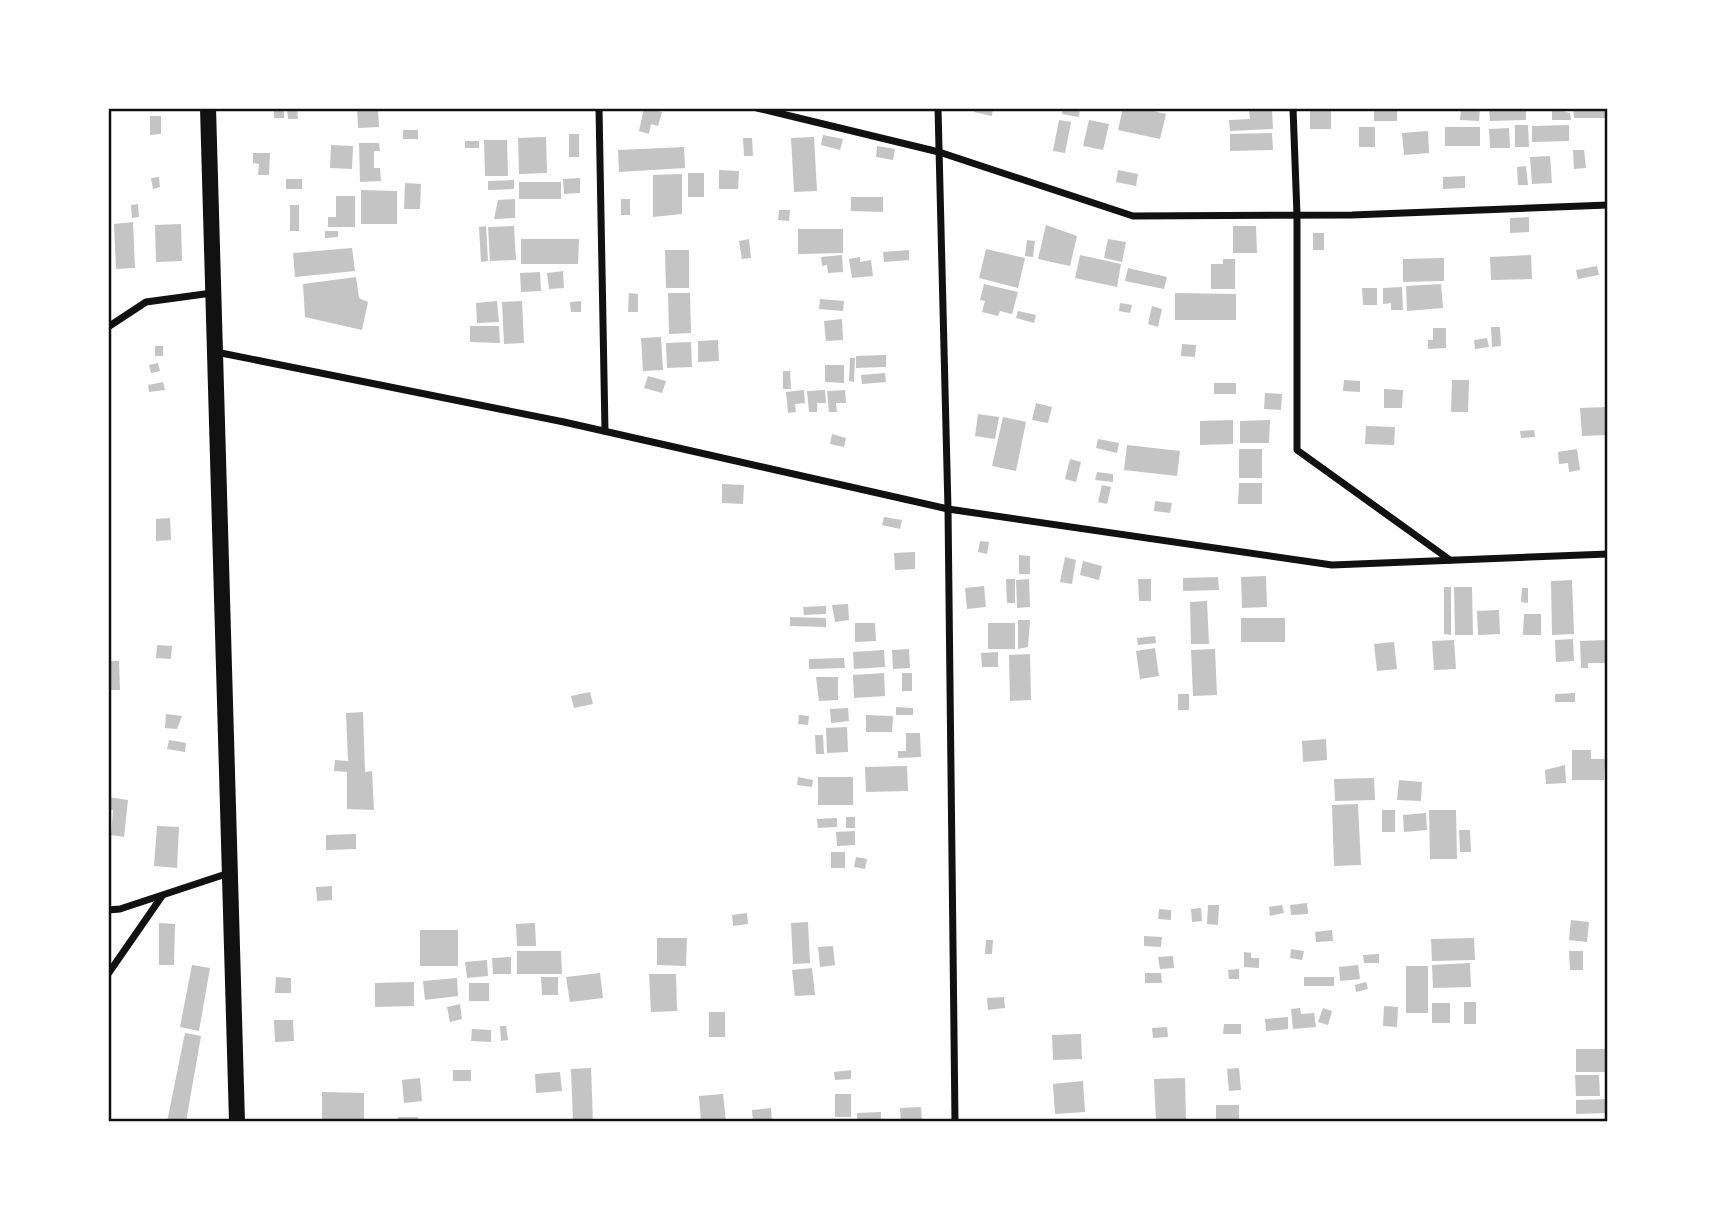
<svg xmlns="http://www.w3.org/2000/svg" width="1716" height="1230" font-family="Jost,sans-serif">
<rect width="100%" height="100%" fill="#fff"/>
<g fill="#c4c4c4">
<rect x="274" y="108" width="10" height="10"/>
<path d="M287 108H297L298 119H288Z"/>
<path d="M357 108H378L379 127 358 128Z"/>
<path d="M644 108 662 112 658 126 651 124 649 134 639 131Z"/>
<path d="M975 108H993L992 116 974 112Z"/>
<path d="M1063 108H1080L1079 117 1062 114Z"/>
<path d="M1123 108H1142L1166 114 1160 139 1118 130Z"/>
<rect x="1310" y="108" width="21" height="21"/>
<rect x="1374" y="108" width="23" height="13"/>
<path d="M1461 108H1480L1479 121 1460 120Z"/>
<path d="M1489 108H1526V120L1490 121Z"/>
<path d="M1552 108 1570 113 1571 120H1552Z"/>
<path d="M1573 108H1608V118H1574Z"/>
<path d="M1272 110 1273 129 1230 131 1229 120 1250 119 1249 111Z"/>
<path d="M150 116H161V134L150 135Z"/>
<path d="M1059 120 1071 122 1065 153 1053 151Z"/>
<path d="M1089 120 1109 124 1103 150 1083 146Z"/>
<path d="M1515 125H1528L1529 147H1515Z"/>
<path d="M1569 125V141L1532 142V126Z"/>
<rect x="1359" y="127" width="16" height="20"/>
<rect x="1445" y="127" width="35" height="19"/>
<path d="M1509 128 1510 148H1490L1489 129Z"/>
<rect x="403" y="130" width="15" height="9"/>
<path d="M1428 131 1429 153 1404 155 1402 133Z"/>
<path d="M1272 133 1273 150 1230 151V134Z"/>
<rect x="569" y="134" width="10" height="23"/>
<path d="M823 135 843 139 840 150 821 145Z"/>
<path d="M546 137 547 173 519 174 518 138Z"/>
<path d="M814 137 817 191 794 192 791 138Z"/>
<path d="M743 138H752L753 156H744Z"/>
<path d="M484 140H507L508 176H485Z"/>
<rect x="465" y="141" width="14" height="7"/>
<path d="M359 143H379L380 151H374V168H380L381 181 360 182Z"/>
<path d="M331 145 353 146 352 169 330 168Z"/>
<path d="M877 146 895 149 893 160 876 157Z"/>
<path d="M684 147 685 168 619 172 618 150Z"/>
<path d="M1573 150H1584L1586 168 1574 169Z"/>
<path d="M253 153H270L269 175H258L259 164 253 163Z"/>
<path d="M1550 156 1552 183 1532 184 1530 157Z"/>
<path d="M1526 166 1528 185H1518L1517 167Z"/>
<path d="M719 170 739 171 738 189H719Z"/>
<path d="M1118 170 1138 174 1136 186 1116 182Z"/>
<rect x="688" y="173" width="16" height="24"/>
<path d="M682 174V214L653 217V175Z"/>
<path d="M1465 176V188L1443 189V177Z"/>
<path d="M159 177 160 187 153 189 151 178Z"/>
<path d="M580 178V193L564 194 563 179Z"/>
<rect x="286" y="179" width="16" height="10"/>
<path d="M514 180V189L488 190V181Z"/>
<rect x="519" y="182" width="42" height="17"/>
<path d="M405 183 421 184 420 209H404Z"/>
<path d="M361 190 397 191V224H361Z"/>
<path d="M336 196H355V227H328V217H336Z"/>
<path d="M851 197H883V212L851 211Z"/>
<path d="M515 199V218L494 219 498 200Z"/>
<rect x="621" y="199" width="9" height="16"/>
<path d="M138 204 139 217 132 218 131 205Z"/>
<rect x="290" y="205" width="9" height="26"/>
<path d="M779 210H790L789 221 778 220Z"/>
<path d="M1529 217V232L1510 233V218Z"/>
<path d="M133 222 135 268 116 269 114 224Z"/>
<path d="M181 224 182 261 156 262 155 225Z"/>
<path d="M1046 225 1077 236 1070 266 1038 259Z"/>
<path d="M486 226 488 261 481 262 479 227Z"/>
<path d="M514 226 516 260 490 261 488 227Z"/>
<path d="M1233 226H1256L1257 253H1233Z"/>
<path d="M798 229H843V253L798 254Z"/>
<path d="M325 231H338V237L325 238Z"/>
<rect x="1313" y="233" width="11" height="17"/>
<path d="M521 239H579L578 264H521Z"/>
<path d="M749 239 751 258 742 259 739 241Z"/>
<path d="M1108 239 1126 242 1122 262 1104 258Z"/>
<path d="M1027 240 1035 241 1033 257 1025 256Z"/>
<path d="M352 248 355 271 295 277 293 253Z"/>
<path d="M986 249 1025 258 1018 288 979 278Z"/>
<path d="M665 250H689V288H666Z"/>
<path d="M909 250V260L884 262 883 252Z"/>
<path d="M842 255 843 272 828 273 827 265 822 266 821 257Z"/>
<path d="M1080 255 1121 264 1117 287 1075 278Z"/>
<path d="M1531 255 1532 279 1491 280 1490 257Z"/>
<path d="M860 257V262L871 260 873 276 852 278 849 259Z"/>
<path d="M1444 258V281L1403 282V259Z"/>
<path d="M1223 259H1235V289H1211V264H1223Z"/>
<path d="M1597 266 1599 275 1578 279 1576 270Z"/>
<path d="M1128 268 1167 277 1164 289 1125 281Z"/>
<path d="M563 271 564 288 549 289 547 273Z"/>
<path d="M540 272 541 291 521 292 520 273Z"/>
<path d="M356 277 359 298 368 302 362 330 305 317 303 284Z"/>
<path d="M984 284 1018 292 1012 314 1000 311 998 316 982 312 985 301 980 300Z"/>
<path d="M1441 284 1443 308 1407 311 1406 286Z"/>
<path d="M1402 287 1403 310H1391V303L1383 304V288Z"/>
<path d="M1362 288H1377V305H1363Z"/>
<path d="M629 293 638 294V312H628Z"/>
<path d="M668 293H690L691 333 669 334Z"/>
<path d="M1175 293 1236 294V320H1175Z"/>
<path d="M820 299 844 301 843 311 819 309Z"/>
<path d="M497 301 499 322 477 323 476 303Z"/>
<path d="M522 301 524 343 504 344 502 302Z"/>
<path d="M581 301V312H571L570 302Z"/>
<path d="M1120 303 1132 305 1130 313 1119 311Z"/>
<path d="M1152 306 1162 309 1158 327 1148 324Z"/>
<path d="M1018 311 1036 315 1034 323 1016 318Z"/>
<path d="M842 319 843 340 826 341 824 321Z"/>
<path d="M470 326H499L500 343 470 342Z"/>
<path d="M1491 327H1500L1501 346 1492 347Z"/>
<path d="M1433 328H1446V348L1428 349V340H1433Z"/>
<path d="M661 337 663 370 643 371 641 338Z"/>
<path d="M1487 338 1489 347 1475 349 1474 340Z"/>
<path d="M718 340 719 361 698 362V341Z"/>
<path d="M691 342 692 367 667 368 666 343Z"/>
<path d="M1182 344 1196 345 1195 357 1181 356Z"/>
<rect x="155" y="346" width="8" height="10"/>
<path d="M886 355V367L856 368V356Z"/>
<path d="M850 358H855L854 382 849 381Z"/>
<path d="M158 363 160 371 151 373 149 365Z"/>
<path d="M825 365H844V383L825 382Z"/>
<path d="M783 371H790L791 389H783Z"/>
<path d="M885 373 886 382 862 384 861 375Z"/>
<path d="M648 376 666 381 662 393 644 388Z"/>
<path d="M1344 380 1360 381V392L1343 391Z"/>
<path d="M1452 380H1469L1468 412H1451Z"/>
<path d="M163 382 165 390 149 392 148 385Z"/>
<rect x="1214" y="383" width="22" height="11"/>
<path d="M1384 389 1403 390 1402 408H1384Z"/>
<path d="M804 390 805 403 795 404 796 412 788 413 786 392Z"/>
<path d="M825 390 826 403H817V412H809L807 391Z"/>
<path d="M845 390 846 403H836L837 412H829L827 391Z"/>
<path d="M1265 393 1282 394 1281 410 1264 409Z"/>
<path d="M1036 403 1052 407 1048 423 1032 420Z"/>
<path d="M1608 407V435L1582 436 1580 408Z"/>
<path d="M978 414 999 417 995 439 975 436Z"/>
<path d="M1003 417 1026 422 1016 471 992 466Z"/>
<path d="M1233 420V444L1200 445V421Z"/>
<path d="M1270 420 1269 443H1240V421Z"/>
<path d="M1366 426 1395 427 1394 445 1365 444Z"/>
<path d="M1534 430 1535 437 1521 438 1520 431Z"/>
<path d="M832 434 846 438 844 447 830 444Z"/>
<path d="M1098 439 1119 443 1117 453 1096 448Z"/>
<path d="M1127 445 1180 451 1177 476 1124 470Z"/>
<rect x="1239" y="449" width="23" height="29"/>
<path d="M1577 449 1580 470 1569 472 1568 463 1559 464 1558 452Z"/>
<path d="M1070 459 1081 462 1076 482 1065 479Z"/>
<path d="M1097 472 1113 474V482L1095 480Z"/>
<path d="M1239 483H1262V504H1238Z"/>
<path d="M722 484 744 485 743 504 722 503Z"/>
<path d="M1102 485 1111 487 1107 504 1098 502Z"/>
<path d="M1155 501 1172 503 1170 513 1154 511Z"/>
<path d="M884 517 902 520 900 529 882 525Z"/>
<path d="M170 518 171 540 156 541V519Z"/>
<path d="M980 541 989 542 987 554 978 552Z"/>
<path d="M915 552V569L895 570 894 553Z"/>
<path d="M1019 555 1030 556V574H1019Z"/>
<path d="M1065 557 1076 560 1072 584 1060 582Z"/>
<path d="M1083 561 1102 566 1099 580 1080 575Z"/>
<path d="M1266 576 1267 607 1242 608 1241 577Z"/>
<path d="M1218 577 1219 590 1183 591V578Z"/>
<path d="M1006 579H1015V603H1007Z"/>
<path d="M1029 579 1030 607 1017 608 1016 580Z"/>
<path d="M1138 579H1151V601H1139Z"/>
<path d="M1572 580 1574 634 1552 635 1551 581Z"/>
<path d="M984 586 986 607 967 609 965 588Z"/>
<path d="M1444 587H1451V635L1444 634Z"/>
<path d="M1454 587H1472L1473 635H1455Z"/>
<path d="M1522 588H1528V603L1521 602Z"/>
<path d="M1207 601 1209 644H1191L1190 602Z"/>
<path d="M848 604 849 620 835 622 832 605Z"/>
<path d="M826 606V614L804 615 803 607Z"/>
<path d="M1499 610 1500 634 1478 635 1477 611Z"/>
<path d="M1524 614H1541V635H1523Z"/>
<path d="M790 617 826 618V627L790 626Z"/>
<rect x="1241" y="618" width="44" height="24"/>
<path d="M1018 620H1030L1028 647 1018 649Z"/>
<path d="M855 623H875L876 641 855 642Z"/>
<rect x="988" y="623" width="27" height="26"/>
<path d="M1155 636 1156 643 1138 645 1137 638Z"/>
<path d="M1573 639 1574 661 1556 662 1555 640Z"/>
<path d="M1454 640 1456 669 1434 670 1432 641Z"/>
<path d="M1606 640 1607 663H1588V668H1581L1580 641Z"/>
<path d="M1394 642 1397 669 1377 671 1374 644Z"/>
<path d="M157 645 172 646 171 659 156 658Z"/>
<path d="M1155 648 1159 676 1140 679 1136 651Z"/>
<path d="M909 649 910 668 893 669 892 650Z"/>
<path d="M1215 649 1217 695 1193 696 1191 650Z"/>
<path d="M884 650 885 667 854 669 853 652Z"/>
<path d="M998 652V667H982L981 653Z"/>
<path d="M1030 654 1031 700 1010 701 1009 655Z"/>
<path d="M844 658 845 668 809 669V659Z"/>
<path d="M108 661H119L120 690H108Z"/>
<path d="M884 673 885 696 854 698 853 675Z"/>
<rect x="902" y="673" width="10" height="18"/>
<path d="M816 677H838V700L819 701Z"/>
<path d="M590 692 593 704 574 708 571 696Z"/>
<path d="M1575 693V702H1555V694Z"/>
<rect x="1178" y="694" width="11" height="16"/>
<path d="M896 707 913 708V715H896Z"/>
<path d="M848 708 849 721 831 723 830 709Z"/>
<path d="M363 712 365 772 372 771 374 810 347 809V772L334 771 335 760 348 761 346 713Z"/>
<path d="M166 714 182 716 177 729 165 728Z"/>
<path d="M799 715 809 716 808 725 798 724Z"/>
<path d="M866 715 893 716 892 732H866Z"/>
<path d="M847 727 848 752 827 753 826 728Z"/>
<path d="M906 733H920L921 757 898 758V751H906Z"/>
<path d="M815 735H823L824 754H816Z"/>
<path d="M1326 739 1327 760 1303 762 1302 741Z"/>
<path d="M169 740 186 743 185 752 167 749Z"/>
<path d="M1572 750H1591V759H1605L1604 780H1572Z"/>
<path d="M1565 765 1566 783 1546 784 1545 770Z"/>
<path d="M907 766 908 791 866 792 865 767Z"/>
<path d="M798 777 813 780 812 787 797 785Z"/>
<rect x="818" y="777" width="35" height="28"/>
<path d="M1374 778 1375 800 1335 801 1334 779Z"/>
<path d="M1399 780 1422 782 1421 801 1397 800Z"/>
<path d="M108 797 128 800 124 837 111 835 113 810H108Z"/>
<path d="M1358 804 1361 865 1334 866 1332 805Z"/>
<rect x="1382" y="810" width="13" height="22"/>
<path d="M1429 810H1456L1457 859H1430Z"/>
<path d="M1426 813 1427 830 1404 832 1403 815Z"/>
<rect x="846" y="817" width="9" height="11"/>
<path d="M837 818V827L818 828 817 819Z"/>
<path d="M157 826 179 827 177 868 154 866Z"/>
<path d="M1459 830H1470L1471 852H1460Z"/>
<path d="M855 831V845L837 846 836 832Z"/>
<path d="M356 834V849L326 850V835Z"/>
<rect x="831" y="852" width="14" height="16"/>
<path d="M856 857 867 859 865 869 854 867Z"/>
<path d="M332 886V900L317 901 316 887Z"/>
<path d="M1307 903 1308 914 1291 915 1290 905Z"/>
<path d="M1208 905H1219L1218 925 1207 924Z"/>
<path d="M1282 905 1284 913 1270 916 1269 907Z"/>
<path d="M1201 908 1202 921 1192 922 1191 909Z"/>
<path d="M1159 909 1171 910V920L1158 919Z"/>
<path d="M747 913 748 924 733 926 732 915Z"/>
<path d="M1571 920 1589 922 1587 942 1569 940Z"/>
<path d="M808 922 810 963 793 964 791 923Z"/>
<path d="M159 923 175 924 174 965H159Z"/>
<path d="M535 923 536 946H517L516 924Z"/>
<rect x="420" y="930" width="38" height="36"/>
<path d="M1332 930 1333 941 1316 942 1315 932Z"/>
<path d="M1144 936 1162 937 1161 947 1144 946Z"/>
<path d="M657 938H687L686 966 657 965Z"/>
<path d="M1474 938 1475 960 1432 961 1431 939Z"/>
<path d="M986 940H993L992 954H985Z"/>
<path d="M833 946 835 965 820 967 818 947Z"/>
<path d="M1291 949 1304 951 1302 960 1290 958Z"/>
<path d="M517 951H561L562 974H517Z"/>
<path d="M1569 951H1583V970H1570Z"/>
<path d="M1244 952 1251 953V958H1259V968L1244 967Z"/>
<path d="M1379 954V963H1364L1363 955Z"/>
<path d="M1173 956 1174 968 1160 969 1158 957Z"/>
<path d="M511 957V974H493L492 958Z"/>
<path d="M487 960 488 976 467 978 465 962Z"/>
<path d="M1470 963 1471 987 1433 988 1432 965Z"/>
<path d="M192 965 210 968 199 1031 180 1027Z"/>
<path d="M1358 965 1360 979 1340 981 1339 967Z"/>
<rect x="1406" y="966" width="22" height="47"/>
<path d="M812 968 815 995 795 996 792 970Z"/>
<path d="M1239 969V979H1229L1228 970Z"/>
<path d="M600 973 603 998 570 1002 566 977Z"/>
<path d="M1145 973H1161L1162 983H1145Z"/>
<path d="M649 974H676L677 1011 651 1012Z"/>
<path d="M276 977 291 978V993H275Z"/>
<path d="M541 977H558V995H542Z"/>
<rect x="1304" y="977" width="30" height="9"/>
<path d="M457 978 458 996 425 1000 423 981Z"/>
<path d="M414 982V1006L375 1007V983Z"/>
<path d="M1366 982 1368 989 1356 992 1355 985Z"/>
<rect x="469" y="983" width="20" height="18"/>
<path d="M1004 997 1005 1008 988 1010 987 998Z"/>
<rect x="1464" y="1002" width="12" height="22"/>
<rect x="1432" y="1003" width="18" height="20"/>
<path d="M460 1004 462 1019 450 1022 447 1007Z"/>
<path d="M1384 1006 1398 1007 1397 1027 1383 1026Z"/>
<path d="M1300 1008 1301 1014 1314 1013 1316 1027 1293 1029 1291 1009Z"/>
<path d="M1323 1008 1332 1011 1328 1025 1318 1022Z"/>
<rect x="709" y="1012" width="16" height="25"/>
<path d="M1288 1017V1029L1266 1031 1265 1019Z"/>
<path d="M274 1020H293L294 1041 275 1042Z"/>
<path d="M1224 1024H1241V1034H1223Z"/>
<path d="M500 1026H506L508 1040 501 1041Z"/>
<path d="M1167 1027 1168 1037 1153 1038 1152 1028Z"/>
<path d="M472 1029 491 1030V1042L471 1041Z"/>
<path d="M185 1033 201 1036 186 1122H167Z"/>
<path d="M1081 1034 1082 1059 1053 1060 1052 1035Z"/>
<rect x="1576" y="1049" width="32" height="23"/>
<path d="M591 1068 593 1122H573L571 1069Z"/>
<path d="M1239 1068 1241 1090 1229 1091 1227 1069Z"/>
<rect x="453" y="1070" width="18" height="11"/>
<path d="M851 1070V1079L835 1080 834 1072Z"/>
<path d="M560 1072 562 1091 536 1093 535 1074Z"/>
<path d="M1575 1075H1599L1600 1096H1576Z"/>
<path d="M420 1078 422 1101 404 1103 402 1080Z"/>
<path d="M1185 1078 1186 1122H1156L1154 1079Z"/>
<path d="M1083 1081 1085 1112 1055 1114 1053 1084Z"/>
<path d="M322 1092 364 1093V1122H322Z"/>
<path d="M723 1094 726 1122H701L699 1096Z"/>
<rect x="835" y="1094" width="16" height="23"/>
<path d="M1608 1099V1113L1576 1114V1100Z"/>
<rect x="1216" y="1105" width="23" height="17"/>
<path d="M921 1107 922 1122H901L900 1108Z"/>
<path d="M771 1108 772 1122H753L752 1110Z"/>
<path d="M881 1112V1122H857V1113Z"/>
<rect x="398" y="1117" width="20" height="5"/>
</g>
<g fill="none" stroke-linecap="round" stroke-linejoin="round">
<g stroke="#111" stroke-width="7">
<path d="M599 108 605 431"/>
<path d="M757 108 939 152 1133 216 1352 215 1608 205"/>
<path d="M938 108 948 509 955 1122"/>
<path d="M1293 108 1297 215V450L1450 560"/>
<path d="M108 327 146 302 212 293"/>
<path d="M216 352 564 422 948 509 1332 565 1608 554"/>
<path d="M108 910 120 909 229 873"/>
<path d="M108 974 162 896"/>
</g>
<path stroke="#111" stroke-width="16" d="M208 108 237 1122"/>
</g>
<rect width="1716" height="1230" fill="none" stroke="#ffffff" stroke-width="220"/>
<rect x="110" y="110" width="1496" height="1010" fill="none" stroke="#111" stroke-width="2.5"/>
</svg>
